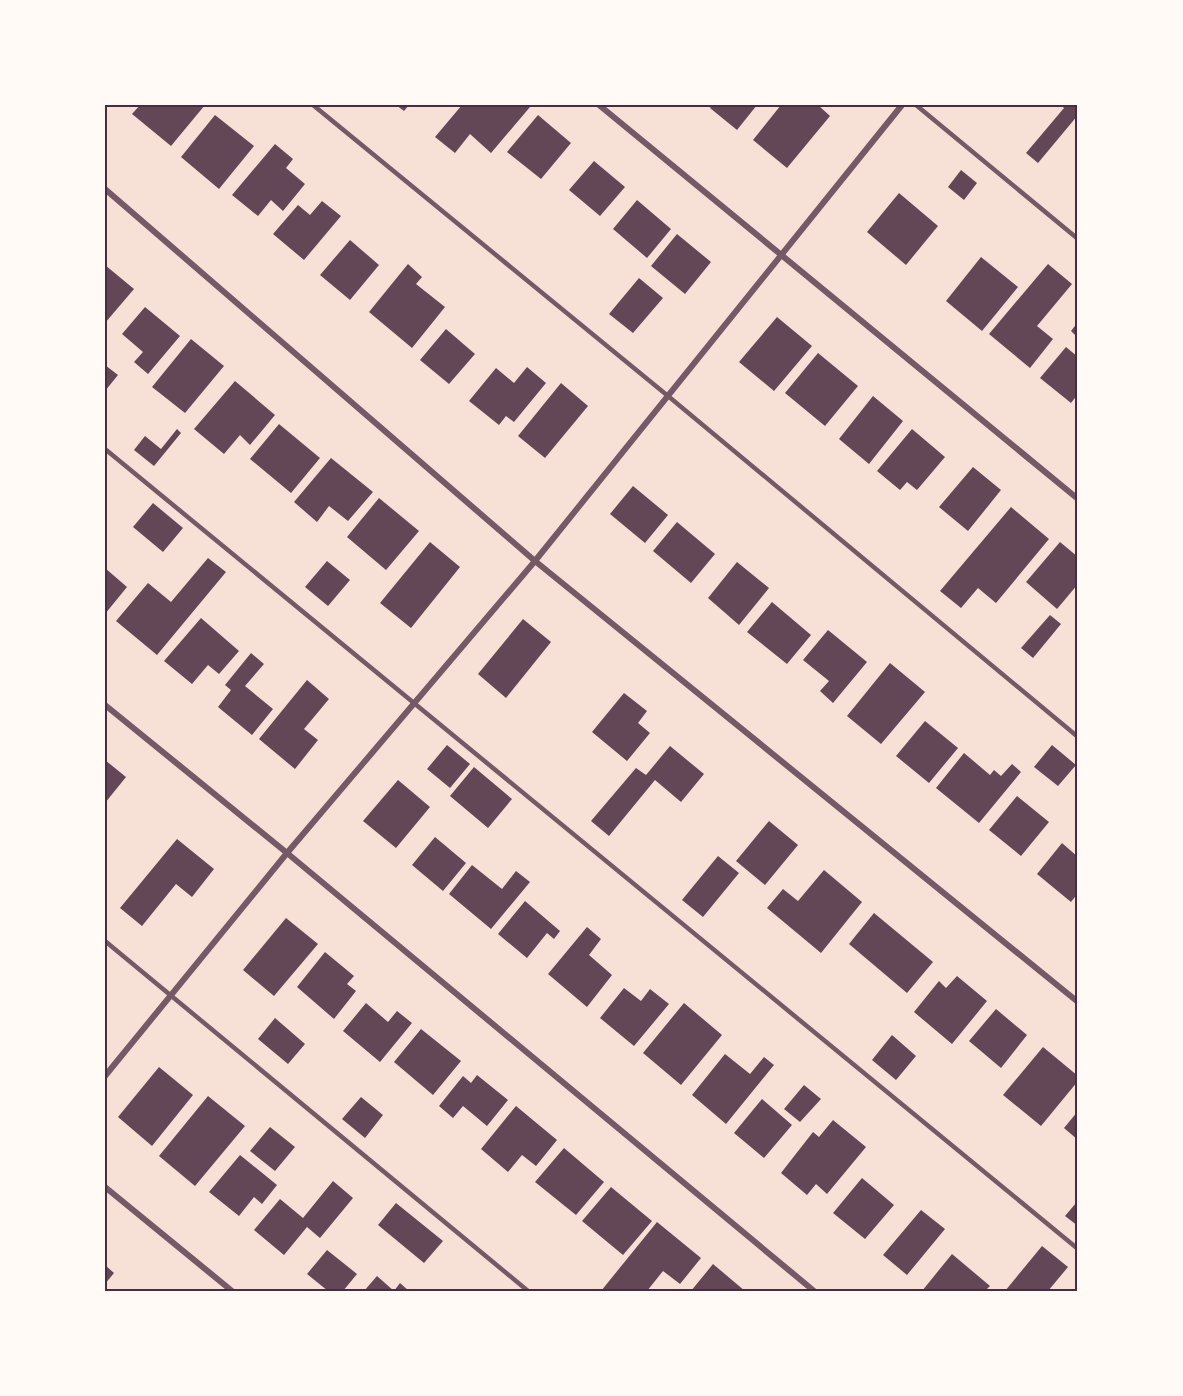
<svg xmlns="http://www.w3.org/2000/svg" width="1183" height="1396" font-family="Barlow,sans-serif">
<rect width="100%" height="100%" fill="#f7e1d7"/>
<g fill="#644757">
<path d="M140 105H205L171 146 132 114Z"/>
<path d="M396 105H409L404 111Z"/>
<path d="M462 105H527L530 107 491 153 470 134 455 153 435 137Z"/>
<path d="M712 105H757L737 130 710 108Z"/>
<path d="M781 105H818L830 116 787 168 753 140Z"/>
<path d="M1061 105H1078V115L1038 163 1026 153 1064 108Z"/>
<path d="M215 115 254 146 219 189 181 157Z"/>
<path d="M538 115 571 143 541 179 507 152Z"/>
<path d="M275 144 293 159 286 168 305 184 283 211 271 200 258 216 232 195Z"/>
<path d="M594 161 625 187 600 216 569 190Z"/>
<path d="M961 170 977 183 964 200 948 187Z"/>
<path d="M899 193 938 226 906 265 867 232Z"/>
<path d="M637 200 671 229 647 258 613 229Z"/>
<path d="M322 201 341 216 304 260 273 234 298 205 310 215Z"/>
<path d="M677 234 711 262 685 294 651 266Z"/>
<path d="M350 240 379 265 350 300 320 275Z"/>
<path d="M981 257 1018 287 982 331 946 301Z"/>
<path d="M408 264 422 277 416 284 445 307 412 348 369 312Z"/>
<path d="M1048 264 1072 284 1037 326 1053 339 1030 368 989 334Z"/>
<path d="M105 265 134 289 105 323Z"/>
<path d="M639 278 663 298 633 333 609 314Z"/>
<path d="M145 307 180 336 148 374 134 362 143 352 122 334Z"/>
<path d="M777 317 812 346 774 391 739 362Z"/>
<path d="M1078 322V338L1071 331Z"/>
<path d="M446 329 475 354 449 384 420 360Z"/>
<path d="M191 339 224 366 185 413 152 387Z"/>
<path d="M1066 347 1078 357V394L1071 403 1040 378Z"/>
<path d="M818 353 858 386 825 426 785 393Z"/>
<path d="M105 365 118 375 105 391Z"/>
<path d="M527 367 546 383 514 422 506 416 499 425 469 401 496 368 514 383Z"/>
<path d="M235 381 275 415 250 445 240 435 224 454 194 429Z"/>
<path d="M561 383 588 406 545 458 518 436Z"/>
<path d="M873 396 903 421 869 464 839 439Z"/>
<path d="M279 424 320 458 291 493 250 459Z"/>
<path d="M177 429 181 433 154 466 134 450 145 436 161 449Z"/>
<path d="M912 429 945 457 917 490 907 482 900 490 877 471Z"/>
<path d="M331 458 373 492 348 521 329 506 317 522 294 502Z"/>
<path d="M973 467 1001 490 968 531 939 507Z"/>
<path d="M633 486 668 515 645 543 610 514Z"/>
<path d="M379 498 419 531 386 570 347 537Z"/>
<path d="M153 503 183 528 163 552 133 527Z"/>
<path d="M1011 507 1049 539 996 603 978 588 961 608 940 591Z"/>
<path d="M677 522 715 554 691 583 653 551Z"/>
<path d="M430 542 460 567 411 628 380 603Z"/>
<path d="M1060 542 1078 557V584L1057 609 1026 582Z"/>
<path d="M208 558 226 572 157 655 116 621 148 583 171 602Z"/>
<path d="M327 561 350 580 328 606 305 587Z"/>
<path d="M737 562 769 588 739 625 708 598Z"/>
<path d="M105 568 127 587 105 614Z"/>
<path d="M772 602 811 635 787 664 747 632Z"/>
<path d="M1050 615 1061 624 1033 658 1021 648Z"/>
<path d="M201 618 239 651 219 674 208 665 192 684 164 661Z"/>
<path d="M523 619 551 642 506 698 478 674Z"/>
<path d="M828 630 867 662 833 703 820 691 829 681 803 660Z"/>
<path d="M251 653 264 664 245 686 273 709 252 735 218 707 231 690 225 685Z"/>
<path d="M890 663 925 692 881 744 847 716Z"/>
<path d="M307 680 329 699 304 729 318 740 295 769 259 739Z"/>
<path d="M624 693 647 711 638 723 650 733 627 761 592 732Z"/>
<path d="M925 721 958 748 929 783 896 756Z"/>
<path d="M447 745 470 764 450 788 427 769Z"/>
<path d="M1052 745 1076 765 1058 786 1034 767Z"/>
<path d="M670 746 704 774 681 802 655 780 609 836 591 821 636 768 646 775Z"/>
<path d="M964 753 990 775 994 770 1001 776 1012 764 1021 772 979 823 936 788Z"/>
<path d="M105 760 126 777 105 803Z"/>
<path d="M474 767 512 799 488 828 450 796Z"/>
<path d="M398 780 430 807 396 848 363 821Z"/>
<path d="M1017 796 1049 822 1021 856 989 830Z"/>
<path d="M769 821 798 845 765 885 736 861Z"/>
<path d="M435 837 466 863 443 891 412 865Z"/>
<path d="M177 839 214 869 192 897 176 884 142 926 120 908Z"/>
<path d="M1062 843 1078 857V893L1071 902 1037 874Z"/>
<path d="M718 856 739 873 703 917 682 900Z"/>
<path d="M472 865 502 889 516 871 530 882 491 929 449 894Z"/>
<path d="M824 870 862 902 821 953 767 908 783 889 798 901Z"/>
<path d="M525 901 560 931 554 939 547 933 527 958 498 934Z"/>
<path d="M874 913 933 962 907 993 849 944Z"/>
<path d="M286 918 318 944 274 996 243 970Z"/>
<path d="M587 927 601 939 589 955 612 975 587 1007 548 974Z"/>
<path d="M325 952 354 976 347 984 356 991 334 1019 297 987Z"/>
<path d="M957 976 987 1001 952 1044 914 1012 939 981 946 988Z"/>
<path d="M624 988 641 1001 650 989 669 1004 634 1046 600 1018Z"/>
<path d="M366 1003 388 1022 397 1011 412 1023 380 1062 343 1031Z"/>
<path d="M684 1003 722 1035 681 1085 643 1053Z"/>
<path d="M996 1009 1027 1035 1001 1068 969 1041Z"/>
<path d="M275 1018 305 1044 288 1064 258 1039Z"/>
<path d="M421 1029 461 1061 433 1095 394 1062Z"/>
<path d="M892 1035 916 1056 896 1080 872 1060Z"/>
<path d="M1043 1047 1078 1076V1081L1041 1126 1003 1095Z"/>
<path d="M725 1054 750 1074 764 1057 774 1065 726 1124 692 1095Z"/>
<path d="M159 1067 193 1095 152 1146 118 1117Z"/>
<path d="M477 1075 508 1100 487 1126 463 1106 453 1118 439 1106 463 1076 471 1083Z"/>
<path d="M804 1085 821 1099 800 1122 784 1109Z"/>
<path d="M208 1096 245 1126 195 1186 159 1156Z"/>
<path d="M361 1097 383 1115 365 1138 342 1119Z"/>
<path d="M762 1099 792 1125 764 1158 734 1133Z"/>
<path d="M516 1106 557 1140 536 1166 522 1155 508 1172 481 1149Z"/>
<path d="M1078 1111V1140L1064 1128Z"/>
<path d="M833 1120 866 1147 827 1194 816 1184 807 1195 781 1173 813 1132 819 1137Z"/>
<path d="M270 1127 295 1147 275 1171 250 1151Z"/>
<path d="M564 1148 604 1182 576 1215 535 1182Z"/>
<path d="M240 1155 277 1185 262 1204 254 1197 239 1216 209 1192Z"/>
<path d="M862 1178 894 1205 865 1239 833 1213Z"/>
<path d="M333 1181 353 1198 320 1238 307 1227 284 1255 254 1230 280 1199 303 1218Z"/>
<path d="M611 1187 652 1221 623 1255 582 1221Z"/>
<path d="M396 1203 443 1241 424 1263 378 1225Z"/>
<path d="M1076 1203 1078 1205V1226L1065 1216Z"/>
<path d="M921 1210 945 1229 907 1275 883 1255Z"/>
<path d="M657 1222 701 1258 680 1284 663 1271 647 1291H601Z"/>
<path d="M1042 1246 1068 1267 1048 1291H1005Z"/>
<path d="M327 1250 357 1274 343 1291H328L307 1274Z"/>
<path d="M952 1254 990 1286 985 1291H922Z"/>
<path d="M713 1264 745 1291H691Z"/>
<path d="M105 1265 114 1273 105 1284Z"/>
<path d="M377 1276 394 1291H364Z"/>
<path d="M400 1283 409 1291H394Z"/>
</g>
<g fill="none" stroke-linecap="round" stroke-linejoin="round">
<g stroke="#755966" stroke-width="4.5">
<path d="M313 105 668 396 1078 737"/>
<path d="M916 105 1078 239"/>
<path d="M105 449 1078 1249"/>
<path d="M105 941 528 1291"/>
</g>
<g stroke="#755966" stroke-width="6">
<path d="M599 105 1078 499"/>
<path d="M105 189 535 561 1078 1002"/>
<path d="M105 705 287 853 814 1291"/>
<path d="M105 1076 287 853 535 561 902 105"/>
<path d="M105 1187 232 1291"/>
</g>
</g>
<rect width="1183" height="1396" fill="none" stroke="#fffaf5" stroke-width="213"/>
<rect x="106" y="106" width="970" height="1184" fill="none" stroke="#4a2c40" stroke-width="2"/>
</svg>
